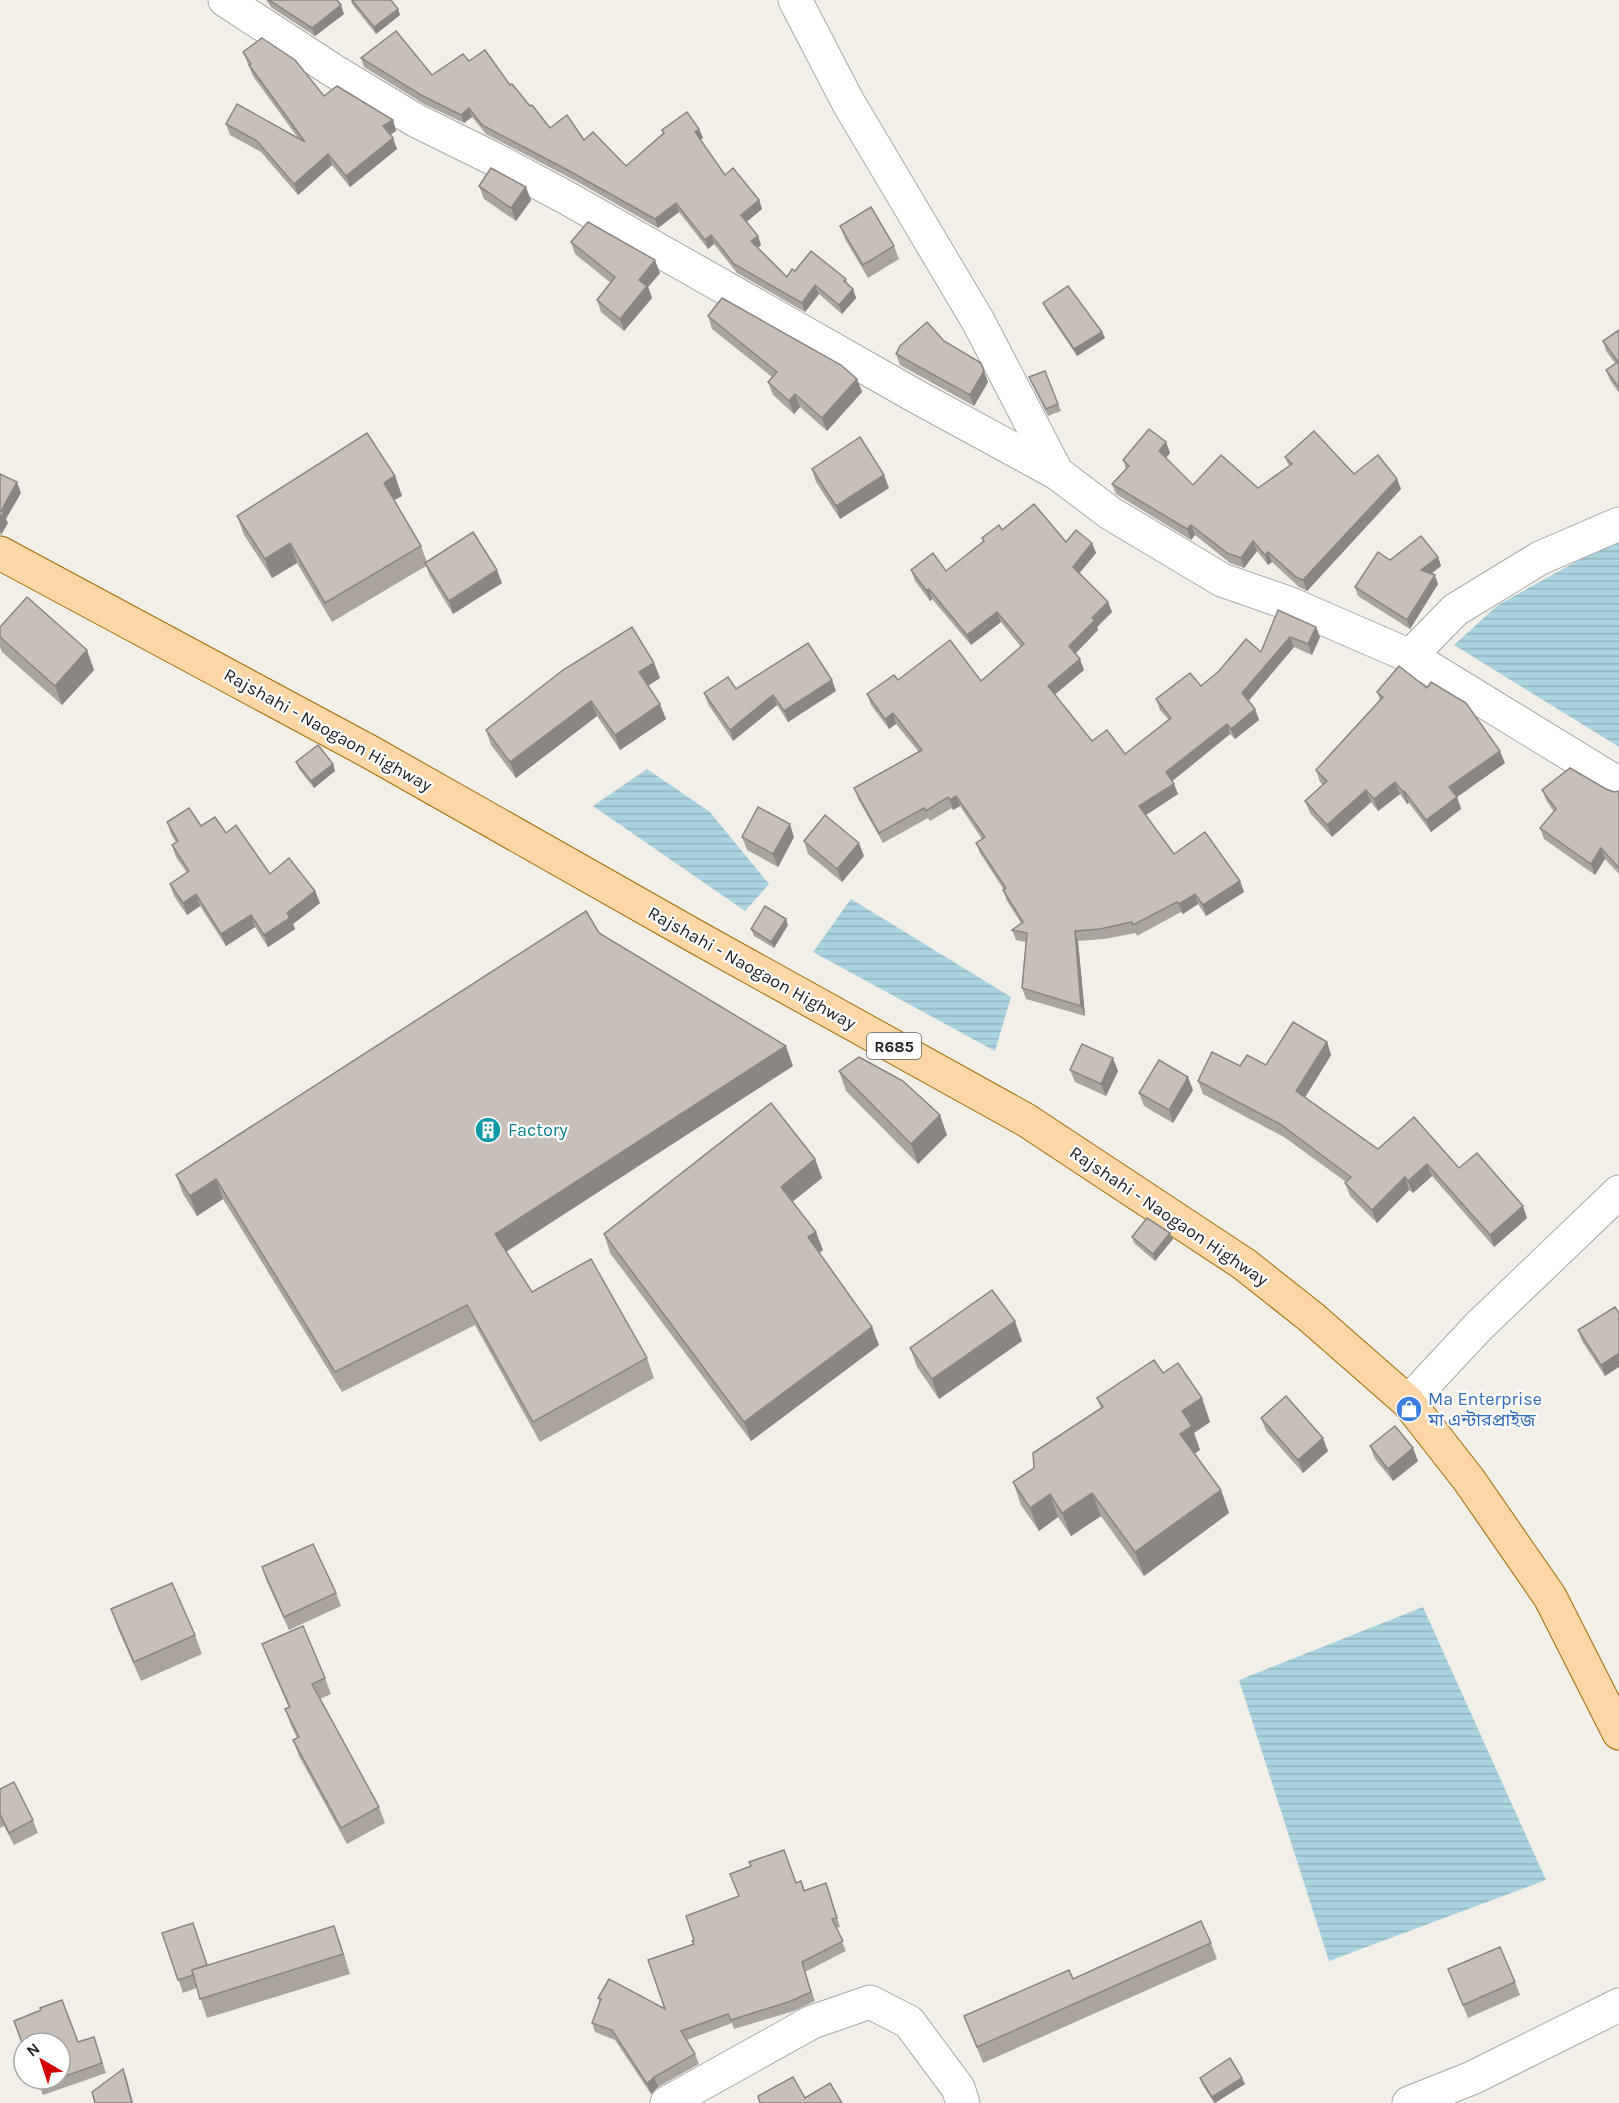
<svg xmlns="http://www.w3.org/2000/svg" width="1619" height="2103" font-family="Karla,'Noto Sans Bengali',sans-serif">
<defs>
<pattern id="water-rules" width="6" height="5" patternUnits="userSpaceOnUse" patternTransform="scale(1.5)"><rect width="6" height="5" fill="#aad3df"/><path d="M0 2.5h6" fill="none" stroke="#92b5bf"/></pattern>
</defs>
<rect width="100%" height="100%" fill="#f2efe9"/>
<g fill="url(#water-rules)">
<path d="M1619 538V747L1454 645 1498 605Z"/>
<path d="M647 769 710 812 769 884 745 911 593 806Z"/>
<path d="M851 899 1011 997 995 1051 813 952Z"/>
<path d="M1423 1607 1546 1880 1329 1961 1239 1680Z"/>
</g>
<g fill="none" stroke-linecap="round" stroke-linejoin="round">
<defs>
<g id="minor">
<path d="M225 0 334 71 415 120 494 159 567 198 919 398 1057 473 1110 513 1222 580 1288 603 1410 656 1619 784"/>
<path d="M795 0 848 102 978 321 1057 473"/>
<path d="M1410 656 1455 610 1540 558 1619 524"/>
<path d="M1408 1402 1479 1326 1619 1192"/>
<path d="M667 2103 812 2022 870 2002 909 2022 958 2088 963 2103"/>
<path d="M1409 2103 1472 2078 1619 2005"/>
</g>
<path id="major" d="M0 553 370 752 700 939 1026 1120 1244 1264 1311 1317 1408 1402 1469 1480 1550 1597 1619 1733"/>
</defs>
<use href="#minor" stroke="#a9a9a9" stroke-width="35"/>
<use href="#major" stroke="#a06b00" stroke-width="35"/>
<use href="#minor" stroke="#fff" stroke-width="33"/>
<use href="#major" stroke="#fcd6a4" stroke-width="33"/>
</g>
<g fill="#aba49e">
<path d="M266 0H337L344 14 315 36 272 8Z"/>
<path d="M351 0H391L398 9 400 15 376 34 352 4Z"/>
<path d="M243 52 324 96 393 120 396 131 390 135 397 149 350 187 332 165 298 195 261 152 230 135 226 124 298 138 253 76Z"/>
<path d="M361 58 432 75 469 61 510 85 550 128 584 140 626 166 663 133 662 130 699 129 703 138 700 139 725 175 759 200 762 209 746 222 758 236 761 245 758 248 787 277 795 271 846 279 848 285 853 289 856 298 842 314 819 294 805 312 737 273 714 244 708 249 679 212 658 228 576 181 486 134 472 117 464 123 424 104 364 67Z"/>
<path d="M479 186 531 200 516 221 484 199Z"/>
<path d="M840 226 894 246 899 259 868 278 845 239Z"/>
<path d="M571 242 660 273 648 287 652 298 624 331 601 312 597 300 611 283 575 254Z"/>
<path d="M1043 303 1102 332 1105 338 1077 356 1046 310Z"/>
<path d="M708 316 857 379 862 392 827 431 800 407 794 414 773 395 768 382 772 377 712 329Z"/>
<path d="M1619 330V393L1610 380 1606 370 1615 363 1606 351 1603 341Z"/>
<path d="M944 341 988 382 974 406 900 365 896 354Z"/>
<path d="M1045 371 1061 411 1048 416 1032 384 1029 377Z"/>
<path d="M1166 442 1170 453 1166 458 1193 485 1258 488 1289 466 1285 457 1354 474 1397 479 1401 489 1307 591 1299 587 1272 562 1268 565 1257 551 1244 568 1230 563 1195 535 1191 540 1116 494 1112 484 1126 469 1123 460Z"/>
<path d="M812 469 889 488 840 519 816 482Z"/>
<path d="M395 476 402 496 394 500 421 546 427 562 502 583 453 614 430 576 426 566 332 622 297 563 272 578 244 535 237 516Z"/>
<path d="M1002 530 1066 542 1092 543 1096 553 1079 574 1108 602 1112 612 1097 627 1098 630 1076 653 1084 670 1054 694 1092 741 1125 754 1169 720 1160 710 1156 699 1201 686 1261 652 1278 610 1316 627 1320 637 1312 655 1294 647 1248 701 1255 709 1259 720 1235 739 1230 734 1172 781 1178 794 1145 815 1174 854 1240 881 1244 892 1206 916 1198 904 1183 914 1181 912 1137 936 1136 933 1104 939 1078 941 1085 1016 1026 999 1022 988 1026 942 1016 940 1012 930 1021 923 1007 901 1003 890H1004L980 853 976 843 982 839 960 806 953 810 952 808 930 821 928 818 883 843 858 799 854 788 919 752 896 724 889 729 871 705 867 694 898 680 981 681 1021 647 1001 622 971 645 932 599 930 601 915 581 911 570 946 571 983 542 982 538Z"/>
<path d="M1438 557 1441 566 1431 574 1438 584 1410 629 1358 596 1355 587 1390 560Z"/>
<path d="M0 627 94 670 62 705 2 652 0 647Z"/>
<path d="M654 663 660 678 648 686 666 719 620 750 597 716 516 778 491 745 486 730Z"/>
<path d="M736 689 836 691 788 722 777 705 733 741 708 704 704 693Z"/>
<path d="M1377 692 1505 763 1457 797 1461 809 1431 832 1409 803 1407 804 1400 794 1378 811 1371 802 1332 837 1310 813 1305 801 1323 785 1320 782 1316 770 1380 700Z"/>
<path d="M296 762 333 764 335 771 314 788 299 769Z"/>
<path d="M1606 789 1614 792 1619 791V874L1605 859 1595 875 1544 839 1540 828 1554 812 1546 800 1542 790Z"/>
<path d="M167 822 201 826 226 833 270 874 315 891 320 903 293 924 295 929 268 947 255 927 226 946 200 906 187 915 174 896 170 884 187 873 176 857 172 845 176 842 171 834Z"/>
<path d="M742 837H794L778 867 747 850Z"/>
<path d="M804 841 864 856 842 882 808 854Z"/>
<path d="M788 925 774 948 754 936 751 929Z"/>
<path d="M599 933 793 1066 506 1252 532 1292 647 1358 654 1378 540 1442 475 1325 342 1392 223 1199 197 1216 183 1194 176 1175Z"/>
<path d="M1327 1042 1331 1055 1305 1097 1378 1149 1459 1168 1527 1218 1494 1247 1432 1176 1413 1193 1409 1190 1377 1223 1350 1196 1345 1183 1346 1182 1284 1137 1203 1094 1198 1081 1240 1066 1266 1065Z"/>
<path d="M1070 1070 1118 1071 1106 1096 1075 1082Z"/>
<path d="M839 1071 947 1135 918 1164 846 1091Z"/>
<path d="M1193 1090 1173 1123 1144 1106 1139 1093Z"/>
<path d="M815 1159 822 1178 792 1202 823 1250 819 1253 872 1327 879 1345 751 1441 610 1253 604 1234Z"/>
<path d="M1132 1237 1173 1239 1155 1261 1134 1243Z"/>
<path d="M1615 1307 1605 1376 1582 1341 1578 1330Z"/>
<path d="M1022 1341 939 1399 917 1367 910 1348Z"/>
<path d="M1163 1373 1202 1398 1210 1422 1194 1433 1200 1450 1195 1453 1221 1490 1229 1513 1144 1576 1101 1516 1071 1536 1058 1517 1039 1531 1021 1505 1013 1482 1034 1468 1101 1408 1097 1398Z"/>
<path d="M1261 1418 1328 1451 1303 1473 1266 1431Z"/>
<path d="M1370 1446 1418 1461 1393 1481 1375 1459Z"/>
<path d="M262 1567 336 1593 341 1606 289 1630 266 1580Z"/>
<path d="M111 1609 195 1635 202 1654 141 1681 118 1629Z"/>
<path d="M262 1644 325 1678 331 1694 320 1699 379 1807 385 1823 347 1844 299 1756 293 1740 297 1738 291 1725 285 1709 289 1708 268 1660Z"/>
<path d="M0 1789 33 1820 38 1833 14 1845 4 1826 0 1828Z"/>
<path d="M796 1883 804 1890 826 1883 840 1927 836 1928 846 1951 805 1972 815 2001 794 2011 734 2029 732 2023 687 2040 695 2054 699 2064 658 2087 651 2094 615 2040 595 2032 592 2023 600 2003 598 1998 665 2009 694 1944V1940Z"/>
<path d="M334 1926 350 1974 207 2018 197 1988 183 1993 162 1933 208 1965Z"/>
<path d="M1211 1943 1217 1959 983 2063 964 2016 1073 1979Z"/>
<path d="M1448 1969 1515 1982 1520 1995 1468 2018Z"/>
<path d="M94 2037 106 2073 43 2095 37 2079H60V2043L78 2042Z"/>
<path d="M1200 2078 1245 2084 1214 2103 1202 2084Z"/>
</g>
<g fill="#8b8681">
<path d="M341 5 344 14 315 36 312 28Z"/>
<path d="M398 9 400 15 376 34 374 27Z"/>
<path d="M469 108 472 117 464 123 461 115Z"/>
<path d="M393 120 396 131 387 137 383 126Z"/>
<path d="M699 129 703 138 698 141 695 132Z"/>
<path d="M393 138 397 149 350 187 346 176Z"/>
<path d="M328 154 332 165 298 195 294 184Z"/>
<path d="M526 187 531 200 516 221 511 208Z"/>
<path d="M759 200 762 209 744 224 741 215Z"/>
<path d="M676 203 679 212 658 228 655 219Z"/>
<path d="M711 235 714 244 708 249 705 240Z"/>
<path d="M758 236 761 245 755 250 751 241Z"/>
<path d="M655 260 660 273 648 287 652 298 624 331 620 319 639 280Z"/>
<path d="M815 285 819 294 805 312 802 303Z"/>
<path d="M853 289 856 298 842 314 839 305Z"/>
<path d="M1102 332 1105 338 1077 356 1074 349Z"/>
<path d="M984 371 988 382 974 406 970 395Z"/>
<path d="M857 379 862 392 827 431 822 418Z"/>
<path d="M795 394 800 407 794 414 789 401Z"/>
<path d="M1166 442 1170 453 1163 461 1159 451Z"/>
<path d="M884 475 889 488 840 519 836 506Z"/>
<path d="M395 476 402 496 391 502 384 483Z"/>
<path d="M1397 479 1401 489 1307 591 1303 580Z"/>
<path d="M17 482 21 493 6 519 8 523 1 535 0 532V518L1 511Z"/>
<path d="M1191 525 1195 535 1191 540 1187 529Z"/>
<path d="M1253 541 1257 551 1244 568 1241 558Z"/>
<path d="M290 543 297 563 272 578 265 559Z"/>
<path d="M1092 543 1096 553 1076 577 1073 567Z"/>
<path d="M1268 552 1272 562 1268 565 1265 555Z"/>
<path d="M1438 557 1441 566 1424 579 1421 570Z"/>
<path d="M497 570 502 583 453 614 449 601Z"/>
<path d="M1435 575 1438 584 1410 629 1407 620Z"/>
<path d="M929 589 932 599 930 601 926 590Z"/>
<path d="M1108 602 1112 612 1097 627 1098 630 1073 656 1069 646 1092 618Z"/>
<path d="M997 612 1001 622 971 645 967 635Z"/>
<path d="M1316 627 1320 637 1312 655 1308 644Z"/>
<path d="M1290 637 1294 647 1246 704 1242 693Z"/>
<path d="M87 650 94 670 62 705 55 686Z"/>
<path d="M1080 659 1084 670 1052 697 1048 686Z"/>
<path d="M654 663 660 678 644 688 639 672Z"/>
<path d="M832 680 836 691 788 722 784 711Z"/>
<path d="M773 695 777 705 733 741 730 730Z"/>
<path d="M591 701 597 716 516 778 510 762Z"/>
<path d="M660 704 666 719 620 750 615 735Z"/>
<path d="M1255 709 1259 720 1235 739 1231 729Z"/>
<path d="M893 713 896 724 889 729 885 719Z"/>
<path d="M1227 724 1230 734 1170 783 1166 772Z"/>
<path d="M1500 751 1505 763 1457 797 1461 809 1431 832 1426 820 1449 787Z"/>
<path d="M333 764 335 771 314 788 311 781Z"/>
<path d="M1395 782 1400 794 1378 811 1374 799Z"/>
<path d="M1174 784 1178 794 1143 817 1139 806Z"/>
<path d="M1366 790 1371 802 1332 837 1327 825Z"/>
<path d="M1404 791 1409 803 1407 804 1403 792Z"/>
<path d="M956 796 960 806 953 810 950 800Z"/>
<path d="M790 824 794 837 778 867 773 854Z"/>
<path d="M859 843 864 856 842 882 837 869Z"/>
<path d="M1601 848 1605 859 1595 875 1591 864Z"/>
<path d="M1240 881 1244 892 1206 916 1203 905Z"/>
<path d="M315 891 320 903 293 924 295 929 268 947 264 935 287 913Z"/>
<path d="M196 894 200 906 187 915 183 903Z"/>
<path d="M1195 894 1198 904 1183 914 1179 904Z"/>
<path d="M251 915 255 927 226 946 221 934Z"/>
<path d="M786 919 788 925 774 948 771 942Z"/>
<path d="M1075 931 1078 941 1085 1016 1081 1006Z"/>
<path d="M1327 1042 1331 1055 1301 1104 1296 1091Z"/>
<path d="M786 1046 793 1066 502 1254 495 1234Z"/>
<path d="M1113 1058 1118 1071 1106 1096 1101 1084Z"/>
<path d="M1188 1077 1193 1090 1173 1123 1169 1110Z"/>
<path d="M940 1115 947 1135 918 1164 911 1144Z"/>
<path d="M815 1159 822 1178 787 1206 781 1187Z"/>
<path d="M1427 1164 1432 1176 1413 1193 1408 1181Z"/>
<path d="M1405 1177 1409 1190 1377 1223 1372 1210Z"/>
<path d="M216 1179 223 1199 197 1216 190 1196Z"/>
<path d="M1523 1206 1527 1218 1494 1247 1490 1235Z"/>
<path d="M816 1232 823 1250 815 1256 808 1237Z"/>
<path d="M1170 1233 1173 1239 1155 1261 1153 1254Z"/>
<path d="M1015 1321 1022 1341 939 1399 932 1379Z"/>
<path d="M872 1327 879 1345 751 1441 744 1422Z"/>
<path d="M1619 1353V1367L1605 1376 1601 1365Z"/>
<path d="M1202 1398 1210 1422 1194 1433 1200 1450 1189 1457 1180 1434 1182 1411Z"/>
<path d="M1323 1438 1328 1451 1303 1473 1298 1460Z"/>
<path d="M1413 1448 1418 1461 1393 1481 1388 1469Z"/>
<path d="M1221 1490 1229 1513 1144 1576 1135 1552Z"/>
<path d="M1092 1493 1101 1516 1071 1536 1062 1513Z"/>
<path d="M1050 1494 1058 1517 1039 1531 1030 1508Z"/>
<path d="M334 1926 341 1945 350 1974 343 1954Z"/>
<path d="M123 2069 127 2080 133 2103H132Z"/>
<path d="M654 2077 658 2087 651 2094 647 2084Z"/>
<path d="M1242 2078 1245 2084 1215 2103 1212 2097Z"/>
</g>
<g fill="#c7bfb8" stroke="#8b8681" stroke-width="1.5">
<path d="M269 0H337L341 5 312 28Z"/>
<path d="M352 0H391L398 9 374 27Z"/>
<path d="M396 31 432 75 463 54 469 61 485 50 510 85 512 84 530 106 532 105 550 128 567 115 584 140 593 132 626 166 664 133 662 130 687 112 699 129 695 132 725 175 733 168 759 200 741 215 758 236 751 241 787 277 792 269 795 271 811 251 846 279 844 281 853 289 839 305 815 285 802 303 734 264 711 235 705 240 676 203 655 219 573 173 482 125 469 108 461 115 421 95 361 58Z"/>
<path d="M262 38 295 60 324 96 337 86 393 120 383 126 393 138 346 176 328 154 294 184 257 141 226 124 237 104 305 142 249 65 251 64 243 52Z"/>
<path d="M491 168 526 187 511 208 479 186Z"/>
<path d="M871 207 894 246 863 265 840 226Z"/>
<path d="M588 222 655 260 639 280 647 286 620 319 597 300 615 277 571 242Z"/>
<path d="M1068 286 1102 332 1074 349 1043 303Z"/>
<path d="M722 298 841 365 857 379 822 418 795 394 789 401 768 382 777 372 708 316Z"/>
<path d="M927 322 944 341 981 363 984 371 970 395 896 354 900 346Z"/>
<path d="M1619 330V388L1606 370 1618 362 1603 341Z"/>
<path d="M1045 371 1058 404 1046 409 1029 377Z"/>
<path d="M1149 429 1166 442 1159 451 1193 485 1221 455 1258 488 1292 464 1285 457 1314 431 1354 474 1378 455 1397 479 1303 580 1296 577 1268 552 1265 555 1253 541 1241 558 1227 553 1191 525 1187 529 1112 484 1129 466 1123 460Z"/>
<path d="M367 433 395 476 384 483 421 546 325 603 290 543 265 559 237 516Z"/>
<path d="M860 437 884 475 836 506 812 469Z"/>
<path d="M0 474 17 482 1 511 4 512 0 518Z"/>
<path d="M1034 504 1066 542 1076 530 1092 543 1073 567 1108 602 1092 618 1095 620 1069 646 1080 659 1048 686 1092 741 1107 730 1125 754 1171 718 1156 699 1190 673 1201 686 1219 671 1246 639 1261 652 1278 610 1316 627 1308 644 1290 637 1242 693 1255 709 1231 729 1227 724 1166 772 1174 784 1139 806 1174 854 1205 832 1240 881 1203 905 1195 894 1179 904 1177 902 1133 925 1132 922 1100 929 1075 931 1081 1006 1022 988 1027 933 1012 930 1023 922 1003 890 1006 888 976 843 985 837 956 796 950 800 948 797 926 811 924 808 879 833 854 788 922 750 893 713 885 719 867 694 894 675 898 680 950 640 981 681 1024 644 997 612 967 635 929 589 926 590 911 570 933 553 946 571 984 541 982 538 999 525 1002 530Z"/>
<path d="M473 532 497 570 449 601 425 563Z"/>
<path d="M1421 536 1438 557 1421 570 1435 575 1407 620 1355 587 1378 552 1390 560Z"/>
<path d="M27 597 87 650 55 686 0 637V627Z"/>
<path d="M632 627 654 663 639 672 660 704 615 735 591 701 510 762 486 730 563 670Z"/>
<path d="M808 643 832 680 784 711 773 695 730 730 704 693 728 677 736 689Z"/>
<path d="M1399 666 1427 688 1431 682 1466 703 1500 751 1449 787 1457 797 1426 820 1404 791 1403 792 1395 782 1374 799 1366 790 1327 825 1305 801 1327 781 1316 770 1383 697 1377 692Z"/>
<path d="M318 745 333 764 311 781 296 762Z"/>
<path d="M1570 768 1606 789 1614 792 1619 791V868L1601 848 1591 864 1540 828 1556 809 1542 790Z"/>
<path d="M758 807 790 824 773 854 742 837Z"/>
<path d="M189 808 201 826 215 817 226 833 236 825 270 874 289 858 315 891 287 913 290 918 264 935 251 915 221 934 196 894 183 903 170 884 189 871 172 845 178 841 167 822Z"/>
<path d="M825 815 859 843 837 869 804 841Z"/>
<path d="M765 906 786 919 771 942 751 929Z"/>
<path d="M586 911 599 933 786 1046 495 1234 532 1292 591 1259 647 1358 533 1422 467 1305 335 1372 216 1179 190 1196 176 1175Z"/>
<path d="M1293 1022 1327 1042 1296 1091 1378 1149 1414 1117 1459 1168 1477 1153 1523 1206 1490 1235 1427 1164 1408 1181 1405 1177 1372 1210 1345 1183 1351 1177 1280 1124 1198 1081 1212 1052 1240 1066 1247 1055 1266 1065Z"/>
<path d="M1082 1044 1113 1058 1101 1084 1070 1070Z"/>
<path d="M859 1057 903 1081 940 1115 911 1144 839 1071Z"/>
<path d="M1159 1060 1188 1077 1169 1110 1139 1093Z"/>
<path d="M771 1103 815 1159 781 1187 816 1232 808 1237 872 1327 744 1422 604 1234Z"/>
<path d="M1147 1218 1170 1233 1153 1254 1132 1237Z"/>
<path d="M992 1290 1015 1321 932 1379 910 1348Z"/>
<path d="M1615 1307 1619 1313V1353L1601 1365 1578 1330Z"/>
<path d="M1154 1360 1163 1373 1178 1363 1202 1398 1182 1411 1192 1426 1180 1434 1221 1490 1135 1552 1092 1493 1062 1513 1050 1494 1030 1508 1013 1482 1034 1468 1033 1453 1103 1407 1097 1398Z"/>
<path d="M1286 1396 1323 1438 1298 1460 1261 1418Z"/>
<path d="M1395 1426 1413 1448 1388 1469 1370 1446Z"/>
<path d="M313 1544 336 1593 284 1617 262 1567Z"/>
<path d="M172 1583 195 1635 134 1662 111 1609Z"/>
<path d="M303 1626 325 1678 312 1684 379 1807 341 1828 293 1740 299 1737 285 1709 290 1707 262 1644Z"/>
<path d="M14 1782 33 1820 9 1833 0 1814V1789Z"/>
<path d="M784 1850 796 1883 801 1881 804 1891 826 1883 837 1918 832 1919 843 1941 802 1962 811 1992 791 2001 731 2020 728 2014 681 2031 695 2054 654 2077 647 2084 612 2030 592 2023 601 1999 598 1998 609 1979 665 2009 648 1960 694 1944 692 1941 694 1940 686 1916 739 1896 730 1874 751 1866 749 1862Z"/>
<path d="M1201 1921 1211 1943 977 2047 964 2016 1069 1970 1073 1979Z"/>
<path d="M193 1923 207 1965 192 1970 193 1975 178 1980 162 1933Z"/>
<path d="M334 1926 343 1954 200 1999 192 1970Z"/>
<path d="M1500 1947 1515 1982 1463 2005 1448 1969Z"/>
<path d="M62 2000 78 2042 94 2037 102 2063 60 2078V2043H24V2048L14 2021 41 2010 40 2008Z"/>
<path d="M1230 2058 1242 2078 1212 2097 1200 2078Z"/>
<path d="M123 2069 132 2103H95L92 2092Z"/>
<path d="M793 2077 805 2098 830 2083 842 2103H760L758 2096Z"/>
<path d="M37 2079H56L39 2085Z"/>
</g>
<defs>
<symbol id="building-disc" viewBox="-11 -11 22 22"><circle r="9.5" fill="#0f9aa8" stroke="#fff"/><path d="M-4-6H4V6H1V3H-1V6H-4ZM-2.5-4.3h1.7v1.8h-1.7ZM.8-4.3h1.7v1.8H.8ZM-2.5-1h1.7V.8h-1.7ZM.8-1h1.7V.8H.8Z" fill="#fff"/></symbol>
<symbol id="shop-disc" viewBox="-11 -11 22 22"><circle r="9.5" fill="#3f7fe0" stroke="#fff"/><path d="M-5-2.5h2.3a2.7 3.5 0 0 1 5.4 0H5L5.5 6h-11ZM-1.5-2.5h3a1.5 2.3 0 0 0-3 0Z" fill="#fff"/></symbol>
</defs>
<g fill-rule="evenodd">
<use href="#building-disc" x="473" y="1115" width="30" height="30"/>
<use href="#shop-disc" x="1394" y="1394" width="30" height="30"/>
</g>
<g text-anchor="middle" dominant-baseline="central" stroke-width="4.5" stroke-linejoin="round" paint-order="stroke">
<rect fill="#fff" stroke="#646464" stroke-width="1.5" x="867" y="1033" width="54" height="26" rx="4.5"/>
<g font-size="16" font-weight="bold" fill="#222">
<text x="894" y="1046">R685</text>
</g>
<g font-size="18" fill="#222" stroke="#fff">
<text transform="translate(328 730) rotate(29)">Rajshahi - Naogaon Highway</text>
<text transform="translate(752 968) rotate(29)">Rajshahi - Naogaon Highway</text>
<text transform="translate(1169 1216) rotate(34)">Rajshahi - Naogaon Highway</text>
</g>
<g font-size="18" fill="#0d838f" stroke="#fff" text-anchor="start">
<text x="508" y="1130">Factory</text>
</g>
<g font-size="18" fill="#366cbe" stroke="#fff" text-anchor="start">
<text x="1428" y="1399">Ma Enterprise<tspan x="1428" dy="21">মা এন্টারপ্রাইজ</tspan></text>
</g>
</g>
<g transform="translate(42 2061) rotate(321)"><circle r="28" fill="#ffffff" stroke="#a7a7a7" stroke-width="1.5"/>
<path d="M0-4.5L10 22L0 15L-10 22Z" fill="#d40000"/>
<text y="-9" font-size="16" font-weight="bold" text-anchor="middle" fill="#222222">N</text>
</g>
</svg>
